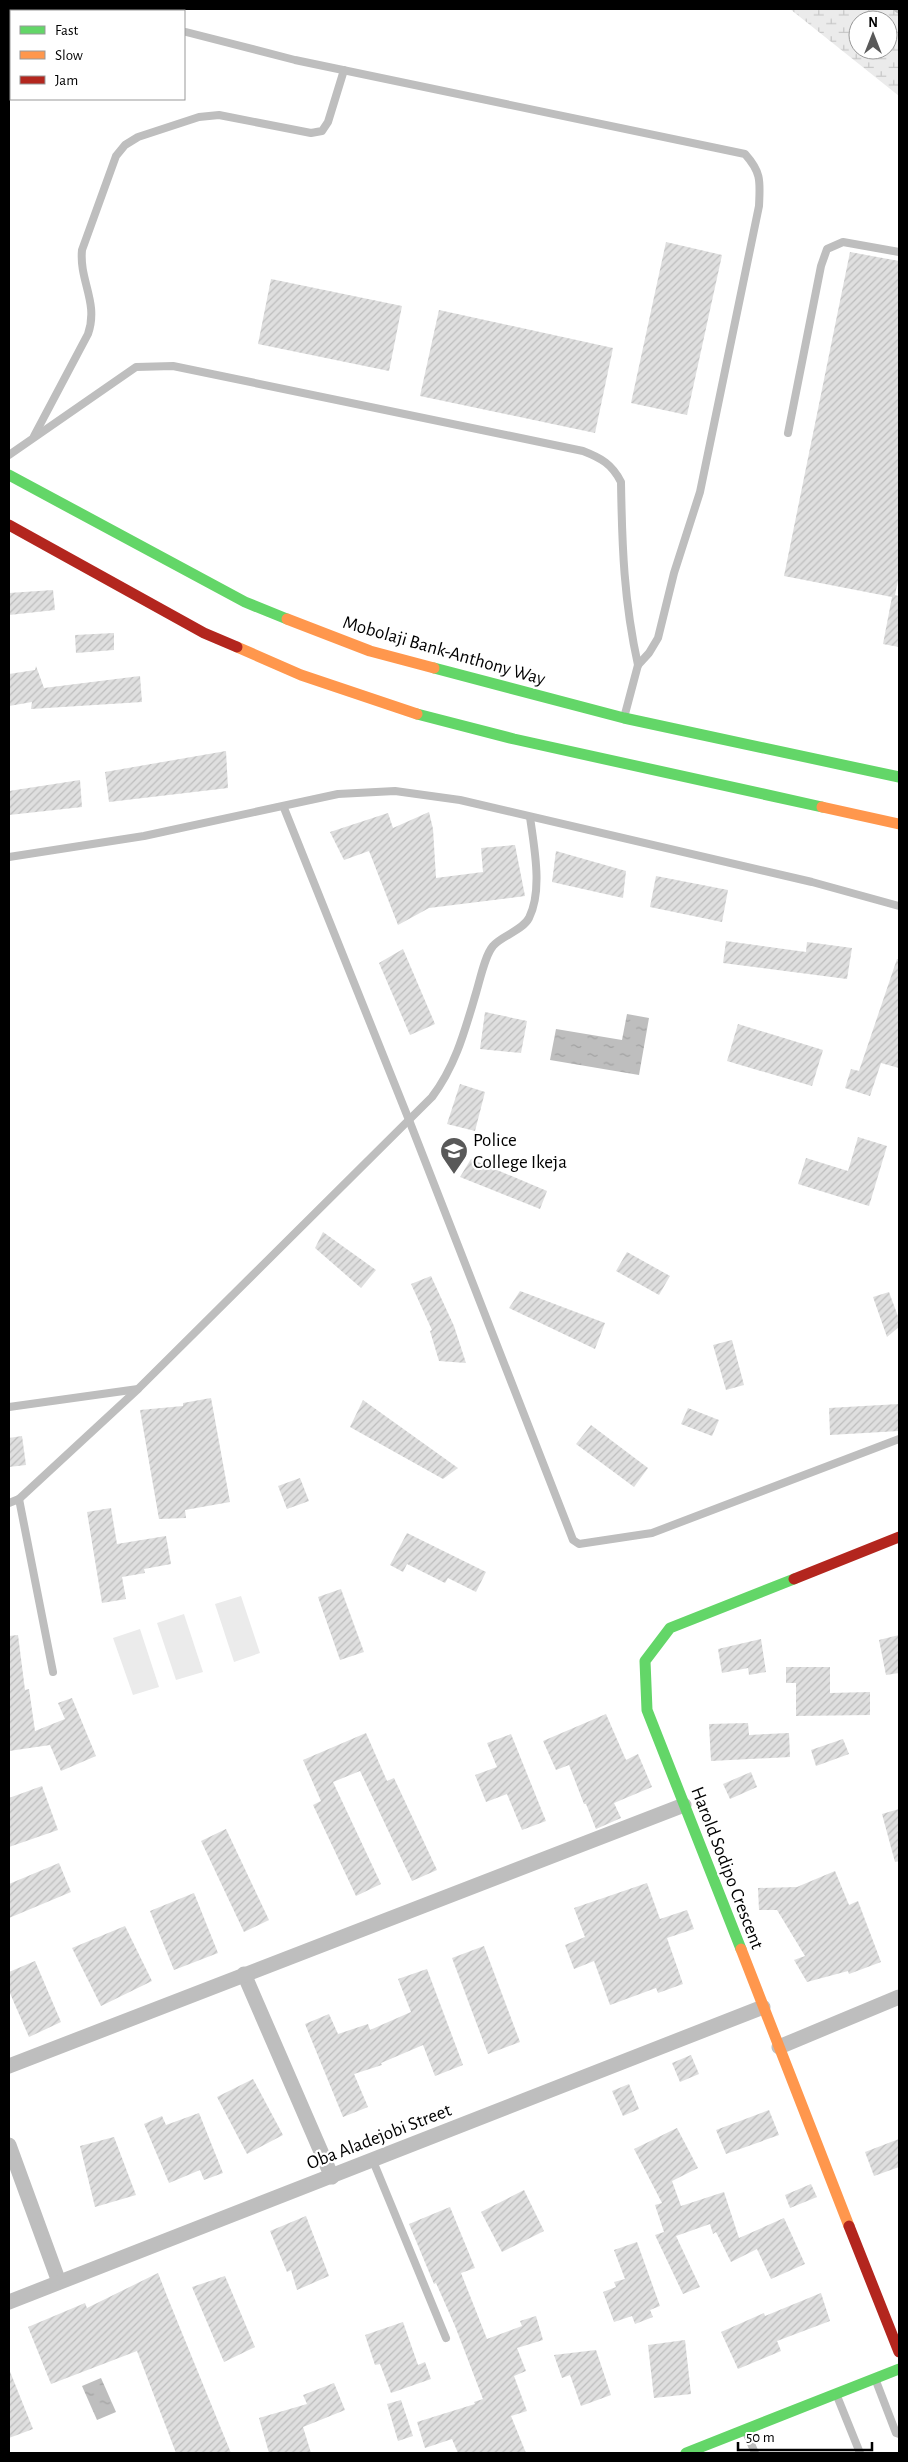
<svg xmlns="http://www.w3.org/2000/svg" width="908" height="2462" font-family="'Alegreya Sans',sans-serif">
<defs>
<pattern id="wetland-marsh" width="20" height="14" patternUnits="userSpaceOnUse" patternTransform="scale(1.25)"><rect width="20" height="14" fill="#ebebeb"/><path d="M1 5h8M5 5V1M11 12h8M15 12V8" fill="none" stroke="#c8c8c8"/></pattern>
<pattern id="water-ripples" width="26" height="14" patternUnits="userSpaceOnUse" patternTransform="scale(1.25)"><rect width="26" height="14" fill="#bebebe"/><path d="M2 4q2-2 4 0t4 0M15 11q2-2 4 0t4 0" fill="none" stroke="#a2a2a2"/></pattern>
<pattern id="building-hatch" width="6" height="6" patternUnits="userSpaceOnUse" patternTransform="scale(1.25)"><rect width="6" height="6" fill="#dfdfdf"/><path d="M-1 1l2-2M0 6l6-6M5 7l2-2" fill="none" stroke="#bebebe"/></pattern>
</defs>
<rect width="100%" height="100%" fill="#fff"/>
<g fill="#ebebeb">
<path d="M241 1596 260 1653 234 1662 215 1604Z"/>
<path d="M184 1614 203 1672 176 1680 157 1623Z"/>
<path d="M140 1629 159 1687 133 1695 113 1638Z"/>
</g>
<path fill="url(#wetland-marsh)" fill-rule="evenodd" d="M790 9H899V96ZM858 20H888V50H858Z"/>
<g fill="url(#water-ripples)">
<path d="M627 1014 649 1018 639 1075 550 1060 556 1029 622 1040Z"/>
<path d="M101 2378 116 2412 97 2420 82 2386Z"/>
</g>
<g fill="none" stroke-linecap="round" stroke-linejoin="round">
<path stroke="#bebebe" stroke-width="5.5" d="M896 9 899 11"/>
</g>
<g fill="url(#building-hatch)">
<path d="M666 242 722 255 687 415 631 403Z"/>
<path d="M850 252 899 261V576L895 595 899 596V647L883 644 892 597 784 576Z"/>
<path d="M271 279 402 306 389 371 258 344Z"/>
<path d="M439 310 613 348 595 433 420 396Z"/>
<path d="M53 590 55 610 9 615V593Z"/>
<path d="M114 633V650L76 653 75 635Z"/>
<path d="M36 666 44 688 140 676 142 702 31 709 32 702 9 706V674L35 670Z"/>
<path d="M226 751 228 788 109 802 105 772Z"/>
<path d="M80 780 82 807 9 815V791Z"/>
<path d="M429 812 433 829 436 878 483 872 481 848 515 845 525 896 429 908 398 925 369 851 344 860 330 832 388 813 393 828Z"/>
<path d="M556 851 626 871 623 898 552 882Z"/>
<path d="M656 876 728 890 722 922 650 907Z"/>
<path d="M726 941 806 952 807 942 852 948 847 979 723 963Z"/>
<path d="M403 949 435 1024 410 1035 379 963Z"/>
<path d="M897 959H899V1068L881 1063 870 1096 845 1088 851 1069 859 1071Z"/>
<path d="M485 1012 527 1021 521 1053 480 1049Z"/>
<path d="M738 1024 823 1050 812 1086 727 1061Z"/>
<path d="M460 1084 485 1092 475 1131 447 1124Z"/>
<path d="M858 1137 887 1146 869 1206 798 1184 806 1158 848 1171Z"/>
<path d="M471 1159 547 1191 540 1209 460 1177Z"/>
<path d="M323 1232 376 1270 361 1288 315 1248Z"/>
<path d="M627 1252 670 1276 659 1295 616 1271Z"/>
<path d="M431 1276 454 1326 466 1363 439 1361 430 1331 432 1330 411 1284Z"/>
<path d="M520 1291 605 1323 595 1349 509 1308Z"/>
<path d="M889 1292 899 1319V1327L887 1337 873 1297Z"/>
<path d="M732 1340 744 1385 726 1390 713 1345Z"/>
<path d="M211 1398 230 1502 185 1510 186 1518 159 1519 140 1410 183 1406V1403Z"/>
<path d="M363 1400 458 1468 443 1479 350 1427Z"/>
<path d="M899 1404V1431L830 1435 829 1408Z"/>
<path d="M688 1408 719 1420 712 1436 681 1424Z"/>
<path d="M591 1425 648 1468 634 1487 576 1444Z"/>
<path d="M22 1436 26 1465 9 1467V1438Z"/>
<path d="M300 1478 309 1501 287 1509 278 1486Z"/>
<path d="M111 1508 117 1544 166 1536 171 1564 144 1569 145 1573 122 1577 126 1599 102 1603 87 1512Z"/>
<path d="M407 1533 486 1572 476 1592 448 1578 445 1583 407 1564 403 1572 390 1565Z"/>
<path d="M341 1589 364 1652 340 1660 318 1597Z"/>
<path d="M18 1635 25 1690 29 1689 35 1731 65 1719 58 1703 72 1698 96 1756 61 1771 50 1745 9 1751V1636Z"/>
<path d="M899 1635V1673L886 1675 879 1640Z"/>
<path d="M761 1639 766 1672 749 1675 748 1668 722 1673 718 1649Z"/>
<path d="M786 1667H830V1693L870 1692V1715L796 1716V1683H786Z"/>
<path d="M606 1714 626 1760 638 1754 652 1787 614 1803 621 1818 596 1829 586 1804H584L569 1765 556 1770 543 1741Z"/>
<path d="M748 1723 749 1735 789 1733 790 1757 711 1761 709 1724Z"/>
<path d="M366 1733 387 1781 394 1778 437 1870 412 1881 360 1771 333 1782 381 1884 356 1896 313 1805 321 1801 303 1760Z"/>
<path d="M511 1734 546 1821 522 1830 507 1794 486 1802 475 1775 497 1767 487 1743Z"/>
<path d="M843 1739 849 1754 816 1766 811 1750Z"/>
<path d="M751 1772 757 1787 730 1799 723 1784Z"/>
<path d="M42 1786 58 1830 9 1847V1798Z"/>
<path d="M899 1809V1861L895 1862 882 1814Z"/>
<path d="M226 1829 269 1920 244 1932 201 1841Z"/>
<path d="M59 1863 71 1892 9 1918V1884Z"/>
<path d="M835 1871 849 1905 858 1901 881 1962 849 1974 848 1971 807 1982 794 1960 805 1956 777 1910H759L758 1888 797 1887Z"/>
<path d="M647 1883 660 1919 687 1910 694 1929 667 1938 683 1984 658 1993 656 1988 610 2005 594 1961 574 1969 565 1945 585 1937 574 1908Z"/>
<path d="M194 1893 218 1953 174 1970 150 1911Z"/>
<path d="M125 1926 152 1981 101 2006 72 1948Z"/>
<path d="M484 1946 520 2042 488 2054 452 1958Z"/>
<path d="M35 1961 61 2022 29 2037 9 1991V1972Z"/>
<path d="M427 1969 463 2065 435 2076 423 2045 381 2063 382 2065 354 2074 368 2107 343 2117 305 2024 329 2014 338 2034 368 2024 370 2030 411 2012 398 1979Z"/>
<path d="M691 2055 699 2074 680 2082 672 2063Z"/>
<path d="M253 2079 283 2135 247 2154 217 2097Z"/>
<path d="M629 2084 639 2109 623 2116 612 2091Z"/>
<path d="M769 2110 779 2135 726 2154 716 2130Z"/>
<path d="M199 2113 223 2173 204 2180 200 2170 169 2183 144 2124 162 2116 166 2125Z"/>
<path d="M677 2128 698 2168 672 2181 681 2206 724 2192 739 2238 784 2218 805 2264 771 2279 757 2249 731 2262 716 2232 713 2234 710 2224 676 2236 700 2287 683 2294 655 2235 664 2232 655 2205 662 2203 634 2149Z"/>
<path d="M114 2137 136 2195 95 2207 80 2146Z"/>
<path d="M899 2139V2167L874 2176 865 2152Z"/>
<path d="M811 2184 817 2197 790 2208 785 2195Z"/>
<path d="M524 2190 544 2231 502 2252 481 2212Z"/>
<path d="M450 2207 475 2268 461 2273 487 2339 522 2326 520 2321 536 2316 543 2340 517 2348 526 2371 514 2376 527 2411 511 2416 526 2453H458L452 2439 425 2448 417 2422 475 2404 474 2402 483 2399 455 2326 436 2283 434 2284 409 2224Z"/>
<path d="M306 2216 329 2276 297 2290 291 2270 287 2272 270 2231Z"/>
<path d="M637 2242 660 2306 650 2310 653 2317 635 2324 632 2316 614 2322 603 2292 616 2287 614 2282 625 2279 614 2250Z"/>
<path d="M158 2273 169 2301 231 2453H176L137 2351 51 2384 28 2327 85 2303 87 2308Z"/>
<path d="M225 2276 255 2347 224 2362 192 2287Z"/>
<path d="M821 2293 830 2321 777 2341 781 2351 738 2369 721 2332 764 2313 765 2316Z"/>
<path d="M403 2322 418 2365 425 2362 431 2379 391 2393 380 2364 375 2365 365 2335Z"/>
<path d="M685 2340 691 2394 654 2398 648 2345Z"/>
<path d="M596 2350 611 2395 581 2406 570 2375 562 2378 554 2355Z"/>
<path d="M9 2369 33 2429 9 2438Z"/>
<path d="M334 2383 345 2410 303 2427 311 2453H269L259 2418 307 2404 303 2395Z"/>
<path d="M401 2400 413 2436 398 2441 387 2404Z"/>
</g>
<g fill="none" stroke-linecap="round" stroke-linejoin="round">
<g stroke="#bebebe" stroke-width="8">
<path d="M186 32 295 60 745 154C762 173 760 182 759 206L700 492 674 573 658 638 649 653 638 665 625 714"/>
<path d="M788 433 821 266 827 249 843 242 899 252"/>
<path d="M34 436 88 334C99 302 79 281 82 250L116 156 125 145 138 137 199 117 219 115 311 133 322 131 328 122 344 70"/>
<path d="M9 455 136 367 173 366 583 451C601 458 612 464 621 482 622 547 624 602 638 665"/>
<path d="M284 808 409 1120 573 1540 579 1544 652 1533 899 1439"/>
<path d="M9 857 144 836 338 794 395 791 460 800 812 882 899 906"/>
<path d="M9 1407 138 1389 432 1097C456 1065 465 1030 476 993 480 980 485 955 493 946 501 936 522 931 529 918 543 890 534 847 530 817"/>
<path d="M19 1499 53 1672"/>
<path d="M9 1503 19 1499 138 1389"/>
<path d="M373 2161 446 2338"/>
<path d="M876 2381 896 2433 899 2434"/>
<path d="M837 2396 860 2453"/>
<path d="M746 2432 755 2453"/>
</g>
<g stroke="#bebebe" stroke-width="15">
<path d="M244 1974 332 2177"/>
<path d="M779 2047 899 1997"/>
<path d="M9 2066 684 1805"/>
<path d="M9 2145 59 2282"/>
<path d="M9 2302 763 2007"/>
</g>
<g stroke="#63d668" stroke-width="11">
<path d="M9 475 245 602 287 619"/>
<path d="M434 668 624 718 899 777"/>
<path d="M417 714 514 739 822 807"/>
<path d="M741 1949 647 1710 645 1661 670 1628 794 1579"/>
<path d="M686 2453 899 2369"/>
</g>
<g stroke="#ff974d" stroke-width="11">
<path d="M287 619 370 651 434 668"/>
<path d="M237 647 301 675 417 714"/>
<path d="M822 807 899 824"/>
<path d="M741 1949 849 2226"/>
</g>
<g stroke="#b3261e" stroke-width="11">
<path d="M9 525 204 633 237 647"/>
<path d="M794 1579 899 1537"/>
<path d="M849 2226 899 2352"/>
</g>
</g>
<defs>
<symbol id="school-pin" viewBox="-11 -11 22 30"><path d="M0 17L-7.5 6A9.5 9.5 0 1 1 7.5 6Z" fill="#595959" stroke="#fff"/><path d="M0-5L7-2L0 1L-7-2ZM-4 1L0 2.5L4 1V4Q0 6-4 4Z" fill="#fff"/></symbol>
</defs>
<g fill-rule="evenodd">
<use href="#school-pin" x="438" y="1135" width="32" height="43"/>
</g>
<g text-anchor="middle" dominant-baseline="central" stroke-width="4.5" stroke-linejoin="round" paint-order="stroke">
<g font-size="19" fill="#000" stroke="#fff">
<text transform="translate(444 651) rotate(16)">Mobolaji Bank-Anthony Way</text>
<text transform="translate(727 1868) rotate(69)">Harold Sodipo Crescent</text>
<text transform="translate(379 2137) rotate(-21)">Oba Aladejobi Street</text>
</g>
<g font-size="19" fill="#000" stroke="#fff" text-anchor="start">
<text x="473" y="1140">Police<tspan x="473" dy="22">College Ikeja</tspan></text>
</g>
</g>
<rect width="908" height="2462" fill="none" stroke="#000000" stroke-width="20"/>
<rect x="10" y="10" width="175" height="90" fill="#ffffff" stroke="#999999"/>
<rect x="20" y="26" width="25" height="8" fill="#63d668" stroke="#999999"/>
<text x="55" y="35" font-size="15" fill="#000000">Fast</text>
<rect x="20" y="51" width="25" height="8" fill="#ff974d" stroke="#999999"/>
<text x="55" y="60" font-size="15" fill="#000000">Slow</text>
<rect x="20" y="76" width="25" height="8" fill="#b3261e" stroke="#999999"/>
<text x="55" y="85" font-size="15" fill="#000000">Jam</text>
<g transform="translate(873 35)"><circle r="24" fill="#ffffff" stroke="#999999"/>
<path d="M0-4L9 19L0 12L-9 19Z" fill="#595959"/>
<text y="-8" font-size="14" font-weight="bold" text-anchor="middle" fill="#000000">N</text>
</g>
<path d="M738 2442v8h134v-8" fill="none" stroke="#000000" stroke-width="2.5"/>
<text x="746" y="2442" font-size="15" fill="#000000" stroke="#ffffff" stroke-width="4" paint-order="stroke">50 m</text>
</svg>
